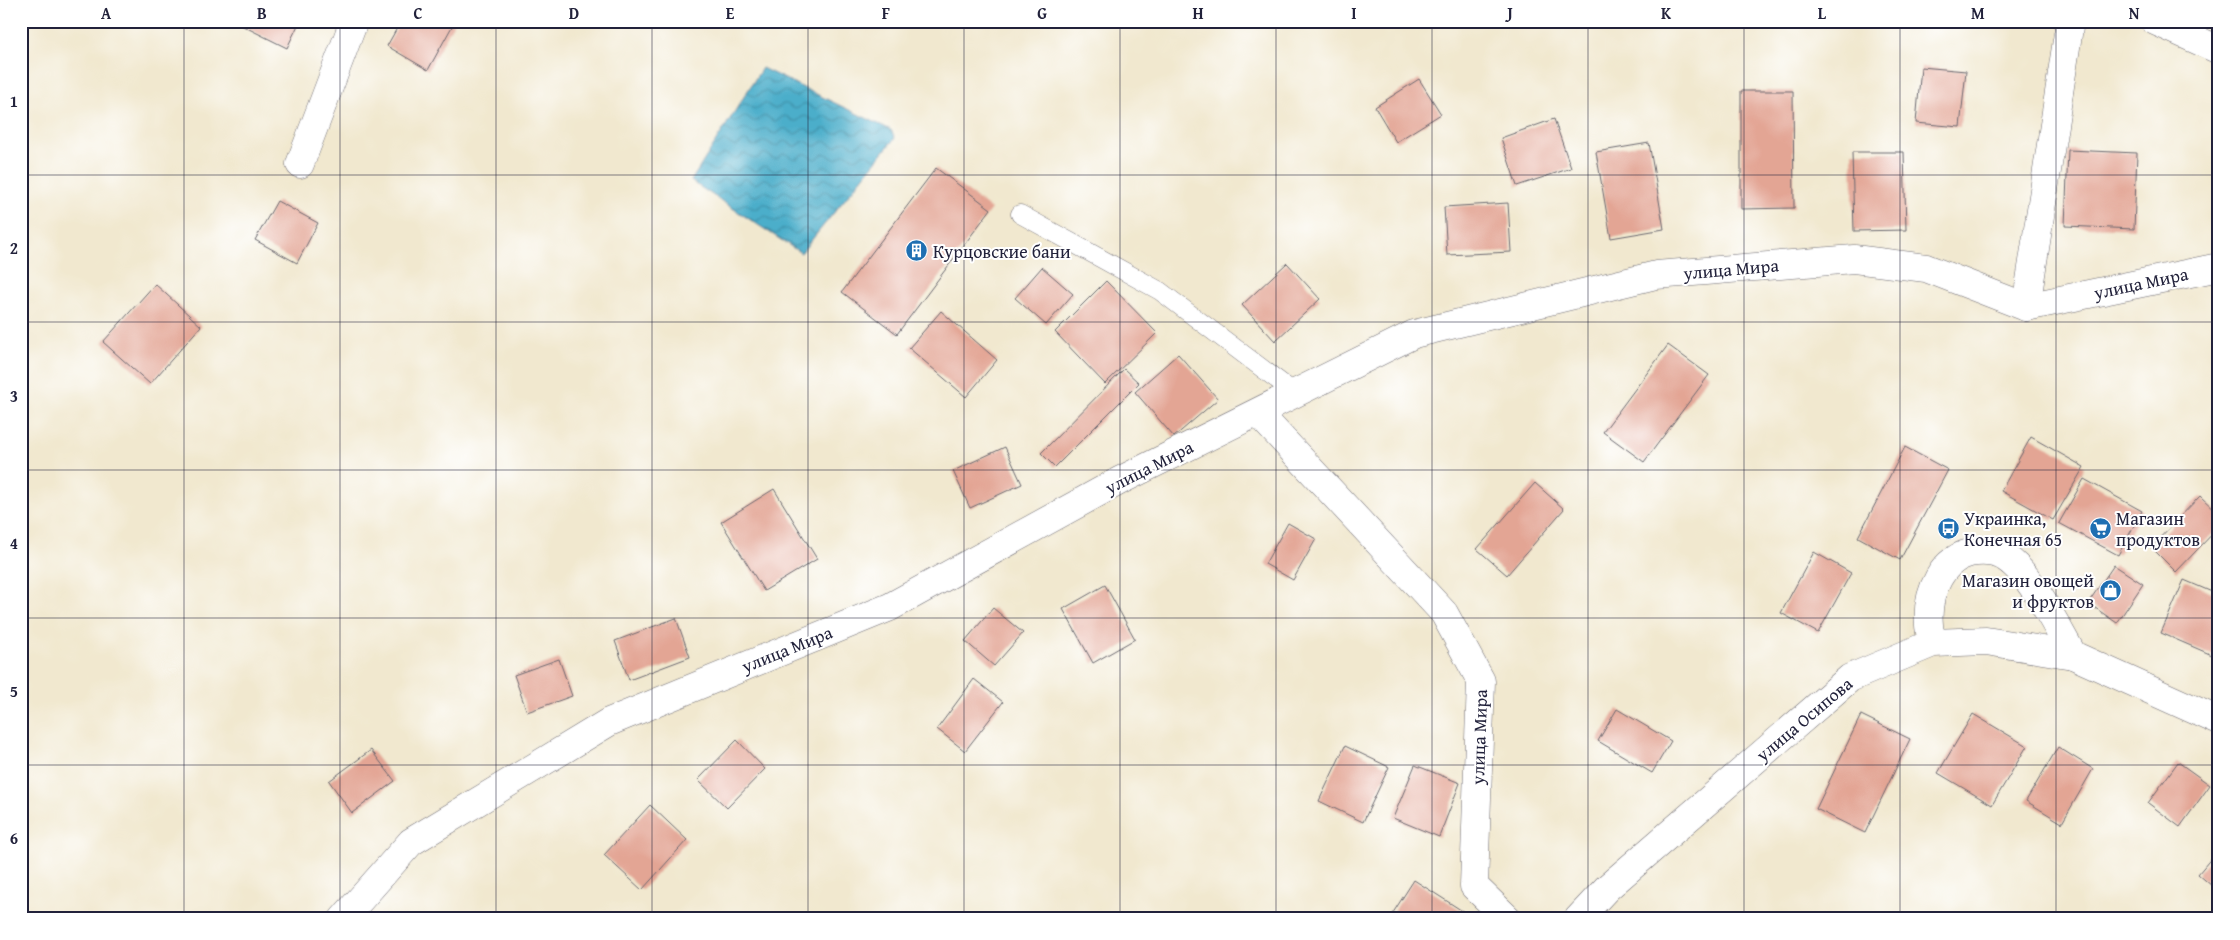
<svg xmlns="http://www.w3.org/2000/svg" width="2240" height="940" font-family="'Gentium Book Plus',serif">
<defs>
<pattern id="water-waves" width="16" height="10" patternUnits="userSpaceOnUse" patternTransform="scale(1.25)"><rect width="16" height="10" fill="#4baeca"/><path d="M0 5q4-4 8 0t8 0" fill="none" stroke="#3e8da5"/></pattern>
</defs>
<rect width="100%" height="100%" fill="#fff"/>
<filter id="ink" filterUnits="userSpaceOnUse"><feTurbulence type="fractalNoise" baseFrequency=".02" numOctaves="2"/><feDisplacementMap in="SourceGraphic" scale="10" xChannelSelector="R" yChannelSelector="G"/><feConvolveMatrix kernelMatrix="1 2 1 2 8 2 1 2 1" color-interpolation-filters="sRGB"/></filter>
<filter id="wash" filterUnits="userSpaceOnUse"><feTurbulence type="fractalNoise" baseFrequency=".0096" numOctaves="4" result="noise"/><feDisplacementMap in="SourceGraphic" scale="20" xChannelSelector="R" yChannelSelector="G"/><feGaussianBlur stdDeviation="1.12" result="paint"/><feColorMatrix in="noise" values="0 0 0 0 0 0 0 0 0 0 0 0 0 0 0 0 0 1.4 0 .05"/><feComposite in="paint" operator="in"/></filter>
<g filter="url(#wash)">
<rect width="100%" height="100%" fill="#f1e8cf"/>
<path fill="url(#water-waves)" stroke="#366882" d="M762 68 891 130 895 138 801 253 691 181Z"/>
<g id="blocks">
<g fill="#e3a594">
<path d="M233 21H300L287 48Z"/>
<path d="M401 21H455L428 70 387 46Z"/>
<path d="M1921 67 1966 71 1960 127 1916 123Z"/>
<path d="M1419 79 1441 114 1396 142 1375 107Z"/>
<path d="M1741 91H1793L1794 208 1741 209Z"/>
<path d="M1554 119 1571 168 1517 186 1501 138Z"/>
<path d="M1649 143 1664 229 1611 238 1596 152Z"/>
<path d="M2068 150 2137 153 2134 229 2065 226Z"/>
<path d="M1852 152H1904L1906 230 1854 231Z"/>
<path d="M936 168 991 209 897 334 842 292Z"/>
<path d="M277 201 318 223 297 263 255 240Z"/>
<path d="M1508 203 1511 252 1447 255 1444 207Z"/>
<path d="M1287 263 1320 299 1275 341 1242 305Z"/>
<path d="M1042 267 1073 294 1046 325 1015 298Z"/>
<path d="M1106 281 1157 333 1105 384 1055 332Z"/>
<path d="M155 284 201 326 150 384 103 342Z"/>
<path d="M941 311 997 360 966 397 909 348Z"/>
<path d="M1668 345 1709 375 1644 462 1603 432Z"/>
<path d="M1178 354 1218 399 1174 437 1135 392Z"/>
<path d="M1124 369 1139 383 1055 467 1041 453Z"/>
<path d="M2031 437 2084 467 2053 520 2001 491Z"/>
<path d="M1005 447 1022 484 970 508 953 471Z"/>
<path d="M1905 447 1948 470 1900 560 1858 537Z"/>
<path d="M2084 479 2142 511 2118 555 2059 523Z"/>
<path d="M1535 483 1564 509 1507 575 1477 549Z"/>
<path d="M774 489 817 559 764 591 721 522Z"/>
<path d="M2200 496 2219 514V527L2176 572 2151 547Z"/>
<path d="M1288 523 1316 539 1293 580 1265 564Z"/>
<path d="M1814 552 1851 573 1818 633 1781 613Z"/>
<path d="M2114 565 2143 584 2117 623 2088 603Z"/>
<path d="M2184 580 2219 595V658L2161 633Z"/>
<path d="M1105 585 1135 639 1093 663 1063 609Z"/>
<path d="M993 608 1023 633 994 666 965 641Z"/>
<path d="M676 618 690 657 629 680 615 641Z"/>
<path d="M559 659 572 696 527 712 514 675Z"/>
<path d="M974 679 1003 702 965 751 937 729Z"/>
<path d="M1617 709 1671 741 1652 773 1598 741Z"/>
<path d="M1973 714 2027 746 1992 805 1938 773Z"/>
<path d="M1861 715 1910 739 1865 833 1816 809Z"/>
<path d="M737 740 765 769 727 808 698 780Z"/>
<path d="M1345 746 1389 767 1363 822 1319 801Z"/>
<path d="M2058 747 2093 769 2062 823 2026 801Z"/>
<path d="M371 750 395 781 352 813 329 781Z"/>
<path d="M2178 762 2210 785 2180 827 2148 803Z"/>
<path d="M1415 765 1460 783 1439 837 1393 818Z"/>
<path d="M650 805 687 840 642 890 604 855Z"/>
<path d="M2219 849V892L2198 874Z"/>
<path d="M1414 880 1475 919H1389Z"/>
</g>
</g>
</g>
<g filter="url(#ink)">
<use href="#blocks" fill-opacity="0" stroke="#6a676f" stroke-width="1"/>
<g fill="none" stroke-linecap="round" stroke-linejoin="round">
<defs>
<path id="service" d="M1020 214 1160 291 1296 394"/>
<g id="minor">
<path d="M2155 21 2219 50"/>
<path d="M300 164 354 21"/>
<path d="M2026 307 2070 21"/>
<path d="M1258 413 1444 613 1481 681 1474 886 1508 919"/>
<path d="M343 919 411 842 609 722 890 607 1121 480 1414 334 1656 275 1854 259 1926 268 2026 307 2219 267"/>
</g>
<path id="tertiary" d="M1933 643C1932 637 1929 631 1929 625 1926 594 1942 555 1976 552 1985 551 1998 552 2006 558 2032 575 2057 628 2073 655"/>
<path id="secondary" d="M1578 919 1607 888 1850 678 1933 643 1986 641 2073 655 2219 721"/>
</defs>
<use href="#service" stroke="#6a676f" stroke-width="19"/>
<use href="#minor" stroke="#6a676f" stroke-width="29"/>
<use href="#tertiary" stroke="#6a676f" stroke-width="29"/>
<use href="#secondary" stroke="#6a676f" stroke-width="29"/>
<use href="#service" stroke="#fff" stroke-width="18"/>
<use href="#minor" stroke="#fff" stroke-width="28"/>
<use href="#tertiary" stroke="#fff" stroke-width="28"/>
<use href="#secondary" stroke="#fff" stroke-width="28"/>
</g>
</g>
<path fill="none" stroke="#22223b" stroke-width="1" stroke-opacity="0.55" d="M184 21V919M340 21V919M496 21V919M652 21V919M808 21V919M964 21V919M1120 21V919M1276 21V919M1432 21V919M1588 21V919M1744 21V919M1900 21V919M2056 21V919M21 175H2219M21 322H2219M21 470H2219M21 618H2219M21 765H2219"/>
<defs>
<symbol id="building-disc" viewBox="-11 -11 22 22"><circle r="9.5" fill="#1f6fb2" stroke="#fff"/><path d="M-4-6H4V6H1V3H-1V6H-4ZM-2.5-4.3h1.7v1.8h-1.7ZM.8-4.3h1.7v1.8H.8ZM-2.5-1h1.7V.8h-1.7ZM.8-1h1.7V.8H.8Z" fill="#fff"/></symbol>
<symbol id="bus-disc" viewBox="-11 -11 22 22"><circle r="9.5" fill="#1f6fb2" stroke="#fff"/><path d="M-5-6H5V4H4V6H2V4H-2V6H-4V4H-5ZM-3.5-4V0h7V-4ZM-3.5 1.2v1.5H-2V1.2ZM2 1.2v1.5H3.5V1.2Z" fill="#fff"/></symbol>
<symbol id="supermarket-disc" viewBox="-11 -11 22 22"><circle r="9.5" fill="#1f6fb2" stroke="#fff"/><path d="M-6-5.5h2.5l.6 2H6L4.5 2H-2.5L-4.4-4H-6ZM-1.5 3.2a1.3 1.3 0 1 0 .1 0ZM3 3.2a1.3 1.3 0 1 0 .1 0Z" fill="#fff"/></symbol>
<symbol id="shop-disc" viewBox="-11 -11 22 22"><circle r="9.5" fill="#1f6fb2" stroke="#fff"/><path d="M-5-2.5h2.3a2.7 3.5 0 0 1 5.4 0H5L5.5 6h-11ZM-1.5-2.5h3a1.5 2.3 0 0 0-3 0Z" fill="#fff"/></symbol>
</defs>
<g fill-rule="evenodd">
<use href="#building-disc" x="904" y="238" width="25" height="25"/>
<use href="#bus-disc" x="1936" y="516" width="25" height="25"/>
<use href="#supermarket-disc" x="2088" y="516" width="25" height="25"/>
<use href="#shop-disc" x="2098" y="578" width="25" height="25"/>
</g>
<g text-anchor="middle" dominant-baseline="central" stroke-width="4" stroke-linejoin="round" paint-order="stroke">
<g font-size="18" fill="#22223b" stroke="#fff" text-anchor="start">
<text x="933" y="251">Курцовские бани</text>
<text x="1964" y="518">Украинка,<tspan x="1964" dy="21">Конечная 65</tspan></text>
<text x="2116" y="518">Магазин<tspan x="2116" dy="21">продуктов</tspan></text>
<text x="2094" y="580" text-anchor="end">Магазин овощей<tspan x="2094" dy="21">и фруктов</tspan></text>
</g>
<g font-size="18" fill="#22223b" stroke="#fff">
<text transform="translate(1731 269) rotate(-5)">улица Мира</text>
<text transform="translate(2141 283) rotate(-12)">улица Мира</text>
<text transform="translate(1149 467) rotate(-27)">улица Мира</text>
<text transform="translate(787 649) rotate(-22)">улица Мира</text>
<text transform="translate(1804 719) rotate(-40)">улица Осипова</text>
<text transform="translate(1479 737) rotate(-88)">улица Мира</text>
</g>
</g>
<rect width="2240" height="940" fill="none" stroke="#fff" stroke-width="55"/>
<rect x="28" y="28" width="2184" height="884" fill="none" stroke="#22223b" stroke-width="2"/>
<g font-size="16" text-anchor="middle" font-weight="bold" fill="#22223b">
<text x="106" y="19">A</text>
<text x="262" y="19">B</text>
<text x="418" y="19">C</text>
<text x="574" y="19">D</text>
<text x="730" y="19">E</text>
<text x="886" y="19">F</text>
<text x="1042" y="19">G</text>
<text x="1198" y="19">H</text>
<text x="1354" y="19">I</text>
<text x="1510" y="19">J</text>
<text x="1666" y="19">K</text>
<text x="1822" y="19">L</text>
<text x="1978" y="19">M</text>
<text x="2134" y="19">N</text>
<text x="14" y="107">1</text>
<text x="14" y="254">2</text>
<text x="14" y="402">3</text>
<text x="14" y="549">4</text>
<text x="14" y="697">5</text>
<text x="14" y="844">6</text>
</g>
</svg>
